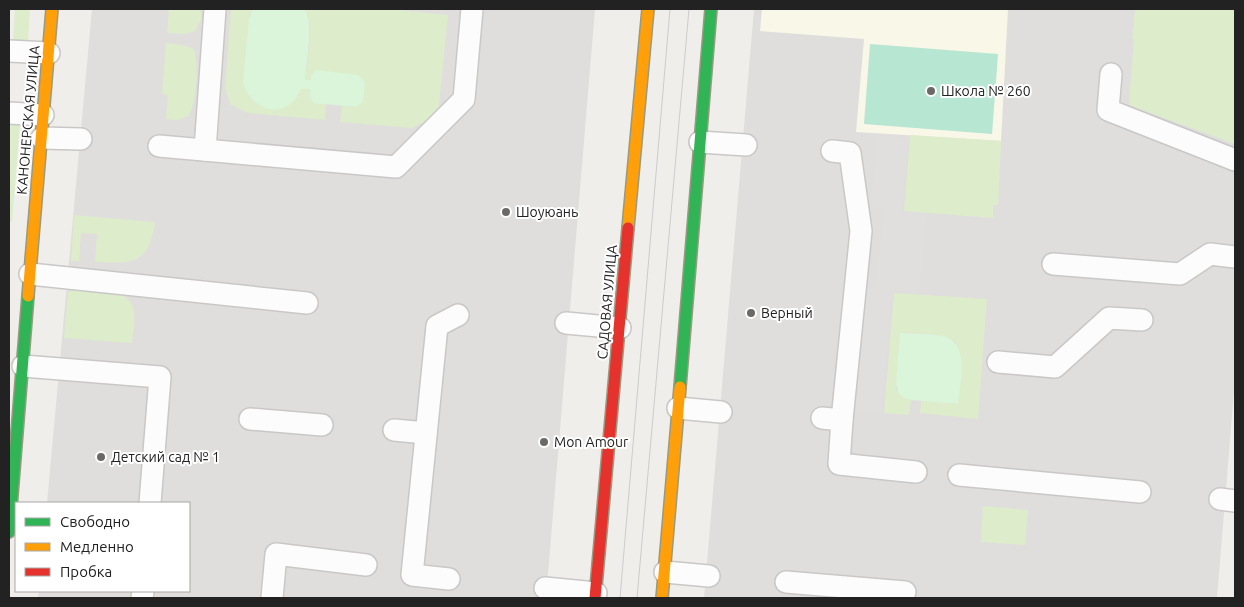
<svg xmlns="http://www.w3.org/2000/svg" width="1244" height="607" font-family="Ubuntu,sans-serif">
<rect width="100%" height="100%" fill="#f0eeeb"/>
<g fill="#dfdedc">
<path d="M92 9H595L546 598H38L39 591H189V503H47Z"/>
<path d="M754 9H1235V379L1217 598H704Z"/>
</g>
<path fill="#f8f7e8" d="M762 9H1008L1001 141 856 132 864 39 760 31Z"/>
<g fill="#ddeccb">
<path d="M15 9H30L28 42 13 40Z"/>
<path d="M169 9H201V20L195 31 184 34 167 33Z"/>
<path d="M231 9H253L249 19 301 89H310L314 102 326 104 325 120 248 113 231 105 225 88Z"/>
<path d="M305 9H389L448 15 438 115 412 128 340 122 342 105 356 107 311 80H305C307 59 314 27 305 9Z"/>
<path d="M1135 9H1235V144L1129 105 1134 39H1132Z"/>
<path d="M166 43 183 45 194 49C199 67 197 98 189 116L178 120 166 119 168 95 162 94Z"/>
<path d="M9 123 20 124 12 222H9Z"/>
<path d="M910 135 1001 141 998 205H993V218L904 211Z"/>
<path d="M74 215 155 222C149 264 134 264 95 262L97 234 81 233 79 261H71Z"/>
<path d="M80 288C98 290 130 287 134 311 135 321 133 333 132 343L64 338 68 292Z"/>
<path d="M894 293 987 299 978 419 920 413 921 401 958 404 956 342C940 332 918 334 900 333L896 389 904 398 911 400 909 415 884 413Z"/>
<path d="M983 506 1028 510 1025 545 981 542Z"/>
</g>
<g fill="#daf5da">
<path d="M253 9H305C314 28 306 59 305 80H311V75L316 70 358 75 365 82 363 102 356 107 314 103 310 97V89H301C298 95 295 101 289 105 270 118 247 101 243 82L249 19Z"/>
<path d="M900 333C914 334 932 333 946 337 970 345 960 385 958 404L911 400C901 398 897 393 896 383Z"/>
</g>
<path fill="#b7e6d2" d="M870 44 998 54 992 134 864 124Z"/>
<path fill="#e0dfde" d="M877 136 908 138 902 212 926 214 919 293 892 291 882 413 853 411 865 288 876 289 884 208 871 207Z"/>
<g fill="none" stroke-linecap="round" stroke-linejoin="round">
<defs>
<g id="lane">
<path d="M9 51 49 53"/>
<path d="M1111 74 1108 110 1235 160"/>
<path d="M9 113 43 115"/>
<path d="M42 138 81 139"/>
<path d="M700 142 746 145"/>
<path d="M159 146 396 167 464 99 472 9"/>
<path d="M205 150 215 9"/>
<path d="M832 151 850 153 861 231 842 420"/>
<path d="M1053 264 1180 274 1210 254 1235 257"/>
<path d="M30 274 307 303"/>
<path d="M566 323 620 328"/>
<path d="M998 362 1055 367 1109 318 1142 320"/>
<path d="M23 366 160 377 150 503"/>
<path d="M678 408 721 412"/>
<path d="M822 418 842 420 839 464 916 472"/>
<path d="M250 419 322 425"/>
<path d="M394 430 426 433"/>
<path d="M959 475 1140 492"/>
<path d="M1220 499 1235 501"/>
<path d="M665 572 709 576"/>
<path d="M449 579 412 575 437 326 458 315"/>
<path d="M786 582 905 592"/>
<path d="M545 588 596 593"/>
<path d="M142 598 143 591"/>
<path d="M272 598 276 554 366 565"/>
</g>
<g id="fast">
<path d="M680 387 711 9"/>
<path d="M9 532 28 296"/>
</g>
<g id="slow">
<path d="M628 228 648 9"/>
<path d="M28 296 52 9"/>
<path d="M662 598 680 387"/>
</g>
<path id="jam" d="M595 598 628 228"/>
</defs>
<use href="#lane" stroke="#c9c8c7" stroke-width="24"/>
<use href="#fast" stroke="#999a82" stroke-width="14"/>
<use href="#slow" stroke="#999a82" stroke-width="14"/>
<use href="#jam" stroke="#999a82" stroke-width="14"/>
<use href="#lane" stroke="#fdfcfc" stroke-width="21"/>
<use href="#fast" stroke="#30b455" stroke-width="11"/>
<use href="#slow" stroke="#ff9f0a" stroke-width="11"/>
<use href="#jam" stroke="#e5322d" stroke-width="11"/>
<g stroke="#ccc" stroke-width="1">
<path d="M620 598 670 9"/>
<path d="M637 598 689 9"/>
</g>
</g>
<g fill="#6a6968" stroke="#fff" stroke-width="2">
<circle cx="931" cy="91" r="5"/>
<circle cx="506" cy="212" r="5"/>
<circle cx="751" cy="313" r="5"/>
<circle cx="544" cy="442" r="5"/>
<circle cx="101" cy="457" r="5"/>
</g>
<g text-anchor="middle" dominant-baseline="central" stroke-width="4" stroke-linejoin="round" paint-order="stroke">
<g font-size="14" fill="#222" stroke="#fff" text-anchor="start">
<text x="941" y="91">Школа № 260</text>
<text x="516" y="212">Шоуюань</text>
<text x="761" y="313">Верный</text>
<text x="554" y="442">Mon Amour</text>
<text x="111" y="457">Детский сад № 1</text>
</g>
<g font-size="14" fill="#222" stroke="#fff">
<text transform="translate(28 120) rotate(-85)">КАНОНЕРСКАЯ УЛИЦА</text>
<text transform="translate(607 302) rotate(-85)">САДОВАЯ УЛИЦА</text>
</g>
</g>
<rect width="1244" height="607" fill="none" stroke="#222222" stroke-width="20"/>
<rect x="15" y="502" width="175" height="90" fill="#ffffff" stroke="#a7a7a7"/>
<rect x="25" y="518" width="25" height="8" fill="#30b455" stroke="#a7a7a7"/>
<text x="60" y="527" font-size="15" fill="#222222">Свободно</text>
<rect x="25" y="543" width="25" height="8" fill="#ff9f0a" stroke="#a7a7a7"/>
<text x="60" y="552" font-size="15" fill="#222222">Медленно</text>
<rect x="25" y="568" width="25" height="8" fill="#e5322d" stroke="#a7a7a7"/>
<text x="60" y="577" font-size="15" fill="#222222">Пробка</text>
</svg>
